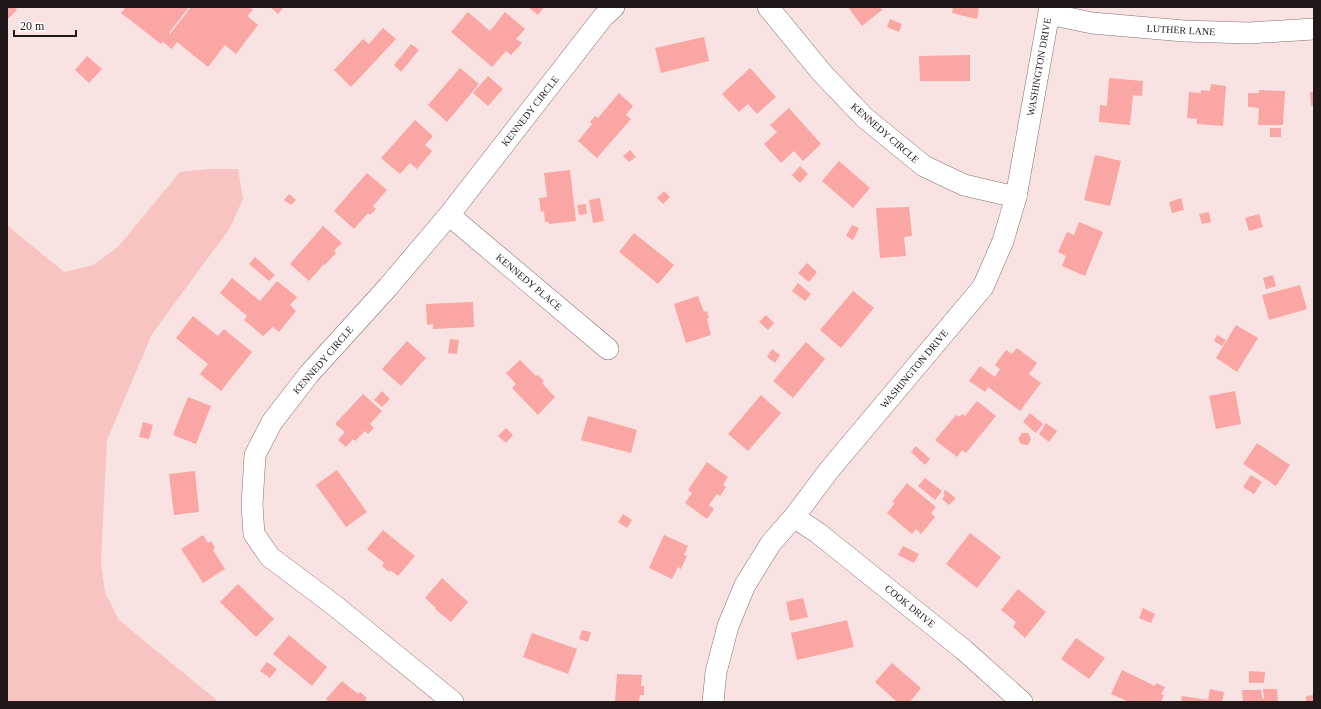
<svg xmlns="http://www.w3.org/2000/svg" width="1321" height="709" font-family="Georgia,serif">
<rect width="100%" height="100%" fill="#f9e3e2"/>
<path fill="#f8c4c2" d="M209 169H238L243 199 230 228 152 334 107 440 101 562 105 593 119 620 219 702H7V225L64 272 93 265 118 247 180 172Z"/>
<g fill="#f9a6a4">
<path d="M7 7H15L17 10 7 20Z"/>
<path d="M126 7H189L169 33 170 34 191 7H249L253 10 247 16 258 25 236 54 225 45 208 67 177 42 172 49 163 42 161 44 121 13Z"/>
<path d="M270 7H284L278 14Z"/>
<path d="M528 7H544L538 15Z"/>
<path d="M848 7H880L882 10 862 26Z"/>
<path d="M953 7H979L977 19 952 13Z"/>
<path d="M468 12 490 31 505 12 525 29 516 39 522 43 511 55 506 51 492 67 451 32Z"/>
<path d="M890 19 902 24 899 32 887 27Z"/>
<path d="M383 28 396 39 351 87 334 70 363 39 369 44Z"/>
<path d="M704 37 709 61 661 73 655 48Z"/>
<path d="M411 44 419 50 401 72 394 65Z"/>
<path d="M970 55V81H920L919 56Z"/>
<path d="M87 56 102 69 89 83 75 70Z"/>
<path d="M460 68 479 84 447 122 428 105Z"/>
<path d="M750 68 776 97 757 114 748 104 739 112 722 94Z"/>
<path d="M488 76 503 89 488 106 473 93Z"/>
<path d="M1109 78 1143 81 1142 96 1133 95 1130 125 1099 122 1100 105 1107 106Z"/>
<path d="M1211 84 1226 86 1223 126 1197 124V119L1187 118 1189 92 1201 93V90L1210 91Z"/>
<path d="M1259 90 1285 91 1283 125H1258L1259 108 1248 107V93H1259Z"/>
<path d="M1310 92H1314V105L1311 106Z"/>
<path d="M619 93 633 106 626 115 631 119 597 158 578 141 592 124 590 122 595 116 598 118Z"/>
<path d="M789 108 821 144 803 161 794 151 781 163 764 144 777 132 770 125Z"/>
<path d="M415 120 433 136 425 145 432 151 417 169 410 163 400 174 381 158Z"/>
<rect x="1270" y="128" width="11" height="9"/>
<path d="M630 150 636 157 629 162 623 156Z"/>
<path d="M1095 155 1121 161 1110 206 1084 200Z"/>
<path d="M839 161 870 188 853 208 822 181Z"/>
<path d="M800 166 808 174 800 183 792 175Z"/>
<path d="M570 170 576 221 549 224V222H545L544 211 541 212 539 198 547 197 544 173Z"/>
<path d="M367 173 387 190 373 206 376 209 370 215 368 213 354 229 334 211Z"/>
<path d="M664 191 670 197 663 204 657 198Z"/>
<path d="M289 194 296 200 291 205 284 200Z"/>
<path d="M600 198 604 221 593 223 589 200Z"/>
<path d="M1181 198 1184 210 1172 213 1169 202Z"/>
<path d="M586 204 587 214 579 215 577 205Z"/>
<path d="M909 207 912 236 904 237 906 256 880 258 876 208Z"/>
<path d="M1209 212 1211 222 1202 224 1199 214Z"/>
<path d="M1259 214 1263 227 1249 231 1245 218Z"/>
<path d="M1079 222 1103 232 1085 276 1062 266 1066 256 1058 252 1067 232 1074 235Z"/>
<path d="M852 225 859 228 853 240 846 236Z"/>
<path d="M323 226 342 243 334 251 336 253 325 265 324 264 309 281 290 264Z"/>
<path d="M634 233 674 265 658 284 619 252Z"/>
<path d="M255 257 275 275 269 281 249 264Z"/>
<path d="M807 263 817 272 809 282 798 273Z"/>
<path d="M1273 275 1276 286 1266 289 1263 278Z"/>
<path d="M232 278 260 301 277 281 297 297 290 305 296 311 279 332 273 327 263 336 244 320 247 316 220 293Z"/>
<path d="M798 283 811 294 805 301 792 291Z"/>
<path d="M1300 285 1307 309 1269 320 1262 295Z"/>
<path d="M853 291 874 308 841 348 820 330Z"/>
<path d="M698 296 704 312 707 311 709 318 707 319 711 335 686 343 674 304Z"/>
<path d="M473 302 474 327 433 329V324L427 325 426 304Z"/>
<path d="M766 315 774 323 768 330 759 322Z"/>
<path d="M193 316 218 336 224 329 252 352 221 391 200 374 208 364 176 338Z"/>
<path d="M1236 325 1258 338 1237 372 1216 358Z"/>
<path d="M1217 335 1226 340 1222 346 1214 341Z"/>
<path d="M450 339 459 340 457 354 448 353Z"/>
<path d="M407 341 426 358 401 386 382 369Z"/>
<path d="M806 342 825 359 793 398 773 381Z"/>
<path d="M1017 348 1037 363 1029 374 1041 383 1020 411 988 387 985 392 969 381 980 366 995 377 1000 369 995 365 1006 350 1012 354Z"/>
<path d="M772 349 780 355 775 363 767 357Z"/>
<path d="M520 360 536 376 538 375 544 381 542 383 555 397 538 415 512 388 516 384 506 373Z"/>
<path d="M382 391 390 399 382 407 374 400Z"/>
<path d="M1235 391 1241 424 1216 429 1209 396Z"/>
<path d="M363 394 382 411 370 424 374 428 368 434 365 431 355 441 353 439 346 447 338 440 345 432 335 424Z"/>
<path d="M761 395 781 413 748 451 728 434Z"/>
<path d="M188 397 211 406 196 444 173 435Z"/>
<path d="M977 401 996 416 966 453 962 450 957 457 935 440 956 415 959 417 962 414 965 416Z"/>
<path d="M1030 413 1043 424 1036 433 1023 422Z"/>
<path d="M588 416 637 430 631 453 581 440Z"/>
<path d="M143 422 153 425 149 439 139 437Z"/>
<path d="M1046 423 1057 431 1049 442 1039 434Z"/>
<path d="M506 428 513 435 506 443 498 436Z"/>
<path d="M1022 433H1028L1031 439 1028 445 1021 444 1018 439Z"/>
<path d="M1257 443 1290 465 1276 486 1243 464Z"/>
<path d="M916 446 930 459 925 465 911 452Z"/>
<path d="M707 462 728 477 723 485 726 487 720 496 717 494 709 505 714 509 707 519 685 503 692 493 688 490Z"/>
<path d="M337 470 367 512 346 527 316 485Z"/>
<path d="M195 471 199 512 174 515 169 474Z"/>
<path d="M1251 475 1262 482 1254 494 1243 487Z"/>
<path d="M925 478 942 491 935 500 918 486Z"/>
<path d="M907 483 936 507 931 513 935 517 921 534 916 529 912 534 887 513 895 503 892 502Z"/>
<path d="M945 490 956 498 949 505 942 499 945 495 943 494Z"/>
<path d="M623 514 632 520 627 528 618 522Z"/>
<path d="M383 530 415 556 398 576 390 570 389 572 382 566 384 563 367 549Z"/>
<path d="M970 533 1001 557 977 588 946 564Z"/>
<path d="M203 535 208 543 211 541 213 544 215 548 213 550 225 569 203 583 181 549Z"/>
<path d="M664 535 688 546 684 555 687 556 681 569 678 567 672 579 649 568Z"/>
<path d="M903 546 919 554 914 563 898 555Z"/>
<path d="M442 578 468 602 451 622 435 609 436 608 425 598Z"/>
<path d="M238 584 274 619 256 637 220 602Z"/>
<path d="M1018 589 1046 612 1025 638 1013 627 1016 622 1001 610Z"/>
<path d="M803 598 808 617 790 621 786 602Z"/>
<path d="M1143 608 1155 614 1151 623 1139 618Z"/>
<path d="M847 620 854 647 797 660 791 633Z"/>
<path d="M582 630 591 632 588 642 579 639Z"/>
<path d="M532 633 577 649 568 674 523 657Z"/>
<path d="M289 635 327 667 312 686 273 654Z"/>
<path d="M1076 638 1105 658 1089 679 1061 659Z"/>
<path d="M267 662 277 669 270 678 260 671Z"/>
<path d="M892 663 921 688 910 702H897L875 682Z"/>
<path d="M1122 670 1155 686 1156 683 1165 687 1161 694 1164 695 1161 702H1129L1111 694Z"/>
<path d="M1249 671 1265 672 1264 683H1249Z"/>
<path d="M617 674 642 675 641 686H644V695H640L639 702H615Z"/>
<path d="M342 681 358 694 360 692 367 698 365 700 367 702H329L326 699Z"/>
<path d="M1210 689 1224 692 1222 702H1181L1182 696 1208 700Z"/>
<path d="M1263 689H1277L1278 702H1243L1242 690H1261L1262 698 1264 699Z"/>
<path d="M1314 695V702H1306V696Z"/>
</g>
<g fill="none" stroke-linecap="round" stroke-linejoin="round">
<defs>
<g id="street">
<path d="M768 7 822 73 865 118 924 166 964 185 1016 197"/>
<path d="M1049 14 1092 23 1184 31 1249 33 1314 29"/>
<path d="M449 215 608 349"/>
<path d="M794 517 818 533 964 650 1022 702"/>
<path d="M453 702 334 605 270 557 254 534 252 505 255 455 272 422 309 374 388 287 449 215 603 17 614 7"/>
<path d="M713 702 716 672 728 626 745 585 771 543 794 517 830 469 983 287 1003 241 1016 197 1050 7"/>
</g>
</defs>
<use href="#street" stroke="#847070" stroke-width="22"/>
<use href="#street" stroke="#fff" stroke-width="21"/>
</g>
<g text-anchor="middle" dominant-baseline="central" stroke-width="3" stroke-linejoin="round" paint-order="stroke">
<g font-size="10" fill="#211919" stroke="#fff">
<text transform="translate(1181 30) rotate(3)">LUTHER LANE</text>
<text transform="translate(1039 67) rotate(-80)">WASHINGTON DRIVE</text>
<text transform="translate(530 111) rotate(-52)">KENNEDY CIRCLE</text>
<text transform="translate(885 133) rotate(41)">KENNEDY CIRCLE</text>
<text transform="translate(529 282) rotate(40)">KENNEDY PLACE</text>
<text transform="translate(323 360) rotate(-49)">KENNEDY CIRCLE</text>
<text transform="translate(914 369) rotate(-50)">WASHINGTON DRIVE</text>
<text transform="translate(910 606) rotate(39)">COOK DRIVE</text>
</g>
</g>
<rect width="1321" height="709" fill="none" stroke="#211919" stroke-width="16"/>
<path d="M14 30v6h62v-6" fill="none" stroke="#211919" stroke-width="2"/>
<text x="20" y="30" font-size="12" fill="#211919" stroke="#ffffff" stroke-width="3" paint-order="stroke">20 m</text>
</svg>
